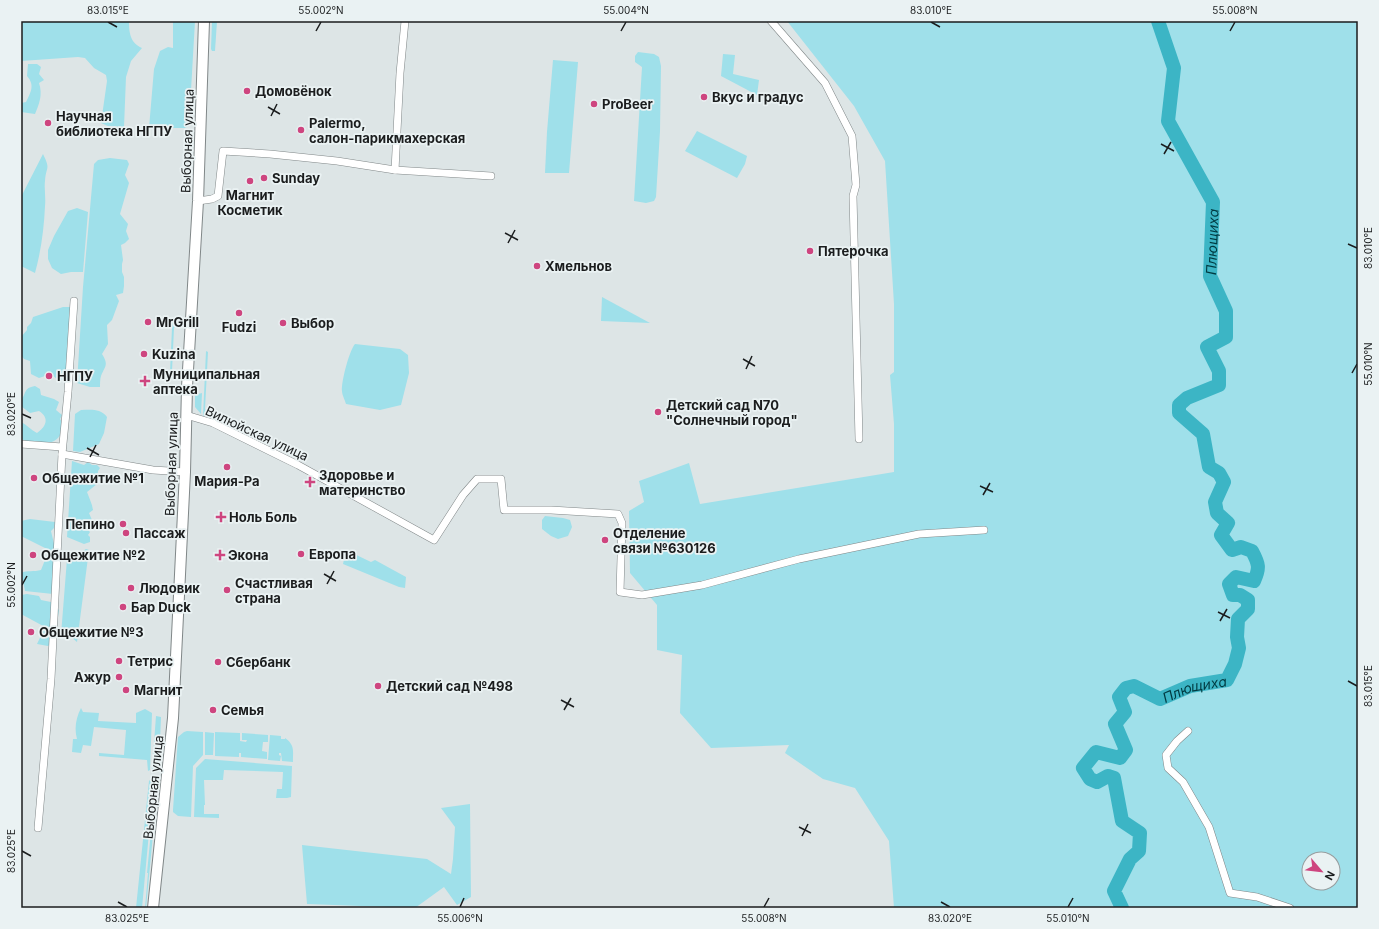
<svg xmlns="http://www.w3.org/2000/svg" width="1379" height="929" font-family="Inter,sans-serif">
<rect width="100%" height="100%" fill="#dde5e6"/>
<g fill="#9fe0ea" fill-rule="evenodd">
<path d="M21 21H129C129 32 130 43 142 48L131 61 126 77 124 127 108 126 101 123 107 81 106 75 94 68 85 58 78 57 21 61Z"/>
<path d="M173 21H195L189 125 185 128H149L154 69 160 51 168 47 173 48Z"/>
<path d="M212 21H217L215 51H212L211 49Z"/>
<path d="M787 21H1358V908H894L889 841 855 788 823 779 785 753 789 745 711 748 680 713 682 655 657 650V605L630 573 629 511 644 502 639 481 689 463 700 504 894 472V424L890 375 894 372V304L885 161 854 106ZM1309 859H1333V883H1309Z"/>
<path d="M638 52 654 54 659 57 661 66 660 131 656 197 654 201 646 203 634 201 642 67 635 62V56Z"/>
<path d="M723 54 735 55 733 74 759 80 757 95 721 76Z"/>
<path d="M553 60 578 62 569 173H545L547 132Z"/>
<path d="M28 64H37L41 67 39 74 44 80 39 83C43 95 39 104 35 114L21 112V103L26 102C31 92 35 85 27 76Z"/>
<path d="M697 131 747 156 745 164 737 178 685 151Z"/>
<path d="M43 154C51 170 46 166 45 181 44 189 46 198 45 206 44 229 41 251 35 273L21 266V197Z"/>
<path d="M110 158 127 160 129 164 125 175 129 183 120 214 128 224 126 231 129 239 125 243 121 245 123 260 122 264V272L124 277V286L123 293 116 295 119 301 112 320 107 325 108 344 102 354C109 365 105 366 101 376 100 379 100 384 100 387H90L77 383 83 287 94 164 98 160Z"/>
<path d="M77 208 88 212 83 272H71L61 274 52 268 48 259V250L54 236 68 211Z"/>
<path d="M602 297 650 323 601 321Z"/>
<path d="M63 307H71L67 386 64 380 57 379 51 374 39 378 31 374 30 361 24 359 21 355V337L27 330V327L31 323 33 317Z"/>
<path d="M172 320 177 322 180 327 174 328 172 371 178 377 173 379 169 378 165 374 170 372 172 328 168 325Z"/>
<path d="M355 344 400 349 408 355 409 373 401 405 380 410 346 404C345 400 342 395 342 391 341 383 349 351 355 344Z"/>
<path d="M206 351 208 352 205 409 209 412 203 416Z"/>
<path d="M35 386 40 389 41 395 54 399 59 402 56 410 62 415 60 419 64 425C62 431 61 437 54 441 46 445 28 445 21 438V422C27 425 31 430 37 433 46 427 50 418 39 411L30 413 21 406V400C27 393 23 388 35 386Z"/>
<path d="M202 393 201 414 195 407V395Z"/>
<path d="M81 410C91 410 100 408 107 417L104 433 99 444 80 452 73 451 75 414Z"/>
<path d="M72 461 84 465 88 462 92 465H97L100 468 98 471 97 484 87 492C89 498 92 503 93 510L89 513 92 520 91 523H87L90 527 88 530 90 532 88 535 90 537V542L84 544 67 537Z"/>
<path d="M545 516 563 518 570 520 572 527 568 536 558 539 551 536 542 529V520Z"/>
<path d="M30 519 55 522 54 528 51 531 55 548 53 594 25 591 23 581 21 579V573C27 570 34 572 41 570L49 550 21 536V521Z"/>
<path d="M86 549 89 550 77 642 70 636 61 635 67 559 74 552 80 553Z"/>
<path d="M346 550 371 562 375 560 406 577 405 588 399 587 343 564Z"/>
<path d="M27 594 39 596 41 600 51 602 59 610 55 639 48 646 37 644 45 627 21 614V595Z"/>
<path d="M81 708 83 712 99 713 98 721 136 723V713L145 709 152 713 150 770 148 771 147 760 99 756V753L124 755 126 730 94 727 91 746 83 745 81 753 72 752 73 739H77C74 728 76 718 81 708Z"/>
<path d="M156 716 161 717 159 765 155 769 152 770Z"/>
<path d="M187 731 203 732V755L193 766 191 817 178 816 173 812V810L178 737 184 732Z"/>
<path d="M205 732 214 733 213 755H205Z"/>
<path d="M215 732 240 733V741L246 742 247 740H242V733L268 735V742H263L262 751 267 752V759L241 757V753H239V757L215 756Z"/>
<path d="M270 735 281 736V739H285V738C295 745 293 751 293 762L282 761 281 753H279V755L281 756 280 761 268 760Z"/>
<path d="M205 759 292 766 291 797 287 798H276L277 789H282L283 772 224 770 223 780H204L205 805H204V814H219V818L194 817 196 768Z"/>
<path d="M152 778H154L142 908H136L149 781Z"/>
<path d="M156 779 158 782 146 908H145L148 873H147Z"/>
<path d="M470 804 471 897 457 905 444 887 415 908 307 904 302 845 427 859 451 874 453 859 455 827 441 808Z"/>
</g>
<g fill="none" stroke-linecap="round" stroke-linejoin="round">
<path stroke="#3cb5c5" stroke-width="14" id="s1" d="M1122 908 1114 891 1130 859 1139 851 1140 833 1122 821 1114 778 1108 776 1097 782 1090 779 1083 768 1096 752 1120 758 1126 750 1115 724 1125 712 1119 697 1126 688 1134 686 1160 699 1190 686 1227 680 1235 664 1239 648 1237 637 1238 619 1248 609V600L1240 595H1233L1229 584 1236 577 1254 581C1260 568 1259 564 1252 551L1241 547 1232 550 1221 535 1228 523 1217 513 1215 502 1224 482 1219 473 1209 467 1203 434 1179 413V405L1187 398 1219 385V371L1207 347 1226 337V311L1210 276 1213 202 1168 121 1174 68 1158 21"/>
<defs>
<g id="minor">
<path d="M771 21 825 83 852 136 856 185 853 196 859 439"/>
<path d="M395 170 400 73 405 21"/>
<path d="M198 201 212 199 218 196 223 151 270 154 337 161 395 170 491 176"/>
<path d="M186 415 213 423 298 465 434 540 463 495 477 479H501L504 510H551L618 514 622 523 620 592 642 595 702 585 799 559 919 534 984 530"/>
<path d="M21 444 62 447"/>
<path d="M62 454 153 470 185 472"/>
<path d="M1188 731 1177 741 1166 755 1168 768 1183 782 1209 827 1230 893 1257 897 1290 908"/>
<path d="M38 828 51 679 62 454 68 392 74 301"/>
</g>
<path id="secondary" d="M153 908 173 718 185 472 187 387 198 201 204 21"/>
</defs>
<use href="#minor" stroke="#808788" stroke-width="8"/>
<use href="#secondary" stroke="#808788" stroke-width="12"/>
<use href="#minor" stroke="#fff" stroke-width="7"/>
<use href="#secondary" stroke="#fff" stroke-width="10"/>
</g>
<path fill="none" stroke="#1b1d1e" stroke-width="1.5" d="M108 22 117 27M931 22 940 27M316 31 321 22M621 31 626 22M1230 31 1235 22M268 107 280 114M271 116 277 104M1161 144 1174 151M1164 154 1171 142M505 233 518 240M508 243 515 230M1348 244 1357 248M743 359 755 366M746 369 752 356M1352 373 1357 364M22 414 31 418M87 448 99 455M90 457 96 445M980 486 993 492M983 495 990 483M324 574 336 581M327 584 334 571M22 585 27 576M1218 612 1230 618M1220 621 1227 609M1348 681 1357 686M561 700 574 707M564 710 571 698M799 827 811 833M802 836 808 824M22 851 31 856M118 902 127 907M941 902 950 907M460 907 464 898M764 907 769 898M1068 907 1073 898"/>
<g fill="#ce457f" stroke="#eaf2f3" stroke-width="1.5">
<circle cx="247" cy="91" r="4"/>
<circle cx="704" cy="97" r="4"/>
<circle cx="594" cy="104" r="4"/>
<circle cx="48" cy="123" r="4"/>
<circle cx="301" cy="130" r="4"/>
<circle cx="264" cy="178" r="4"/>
<circle cx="250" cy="181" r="4"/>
<circle cx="810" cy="251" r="4"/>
<circle cx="537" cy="266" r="4"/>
<circle cx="239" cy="313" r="4"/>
<circle cx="148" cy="322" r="4"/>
<circle cx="283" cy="323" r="4"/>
<circle cx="144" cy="354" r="4"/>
<circle cx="49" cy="376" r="4"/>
<path d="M143 375h4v4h4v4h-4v4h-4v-4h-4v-4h4z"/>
<circle cx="658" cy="412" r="4"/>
<circle cx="227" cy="467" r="4"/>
<circle cx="34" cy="478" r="4"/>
<path d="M308 476h4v4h4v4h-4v4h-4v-4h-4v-4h4z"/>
<path d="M219 511h4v4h4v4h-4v4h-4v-4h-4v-4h4z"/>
<circle cx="123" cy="524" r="4"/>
<circle cx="126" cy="533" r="4"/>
<circle cx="605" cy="540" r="4"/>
<circle cx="301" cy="554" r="4"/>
<circle cx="33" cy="555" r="4"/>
<path d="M218 549h4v4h4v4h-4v4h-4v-4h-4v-4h4z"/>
<circle cx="131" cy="588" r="4"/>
<circle cx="227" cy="590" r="4"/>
<circle cx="123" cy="607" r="4"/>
<circle cx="31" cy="632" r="4"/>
<circle cx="119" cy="661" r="4"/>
<circle cx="218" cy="662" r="4"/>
<circle cx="119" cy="677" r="4"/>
<circle cx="378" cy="686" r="4"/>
<circle cx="126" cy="690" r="4"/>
<circle cx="213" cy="710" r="4"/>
</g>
<g text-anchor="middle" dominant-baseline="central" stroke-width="3.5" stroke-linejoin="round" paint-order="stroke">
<g font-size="13" font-weight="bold" fill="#1b1d1e" stroke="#eaf2f3" text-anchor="start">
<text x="255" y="91">Домовёнок</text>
<text x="712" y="97">Вкус и градус</text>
<text x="602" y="104">ProBeer</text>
<text x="56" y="116">Научная<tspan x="56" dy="15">библиотека НГПУ</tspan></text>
<text x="309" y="123">Palermo,<tspan x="309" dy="15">салон-парикмахерская</tspan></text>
<text x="272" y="178">Sunday</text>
<text x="250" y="195" text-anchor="middle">Магнит<tspan x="250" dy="15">Косметик</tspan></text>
<text x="818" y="251">Пятерочка</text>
<text x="545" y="266">Хмельнов</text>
<text x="156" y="322">MrGrill</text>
<text x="291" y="323">Выбор</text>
<text x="239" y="327" text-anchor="middle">Fudzi</text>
<text x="152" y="354">Kuzina</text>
<text x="153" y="374">Муниципальная<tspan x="153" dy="15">аптека</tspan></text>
<text x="57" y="376">НГПУ</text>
<text x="666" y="405">Детский сад N70<tspan x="666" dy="15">"Солнечный город"</tspan></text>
<text x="319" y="475">Здоровье и<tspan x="319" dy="15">материнство</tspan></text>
<text x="42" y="478">Общежитие №1</text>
<text x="227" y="481" text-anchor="middle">Мария-Ра</text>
<text x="229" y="517">Ноль Боль</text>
<text x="115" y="524" text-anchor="end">Пепино</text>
<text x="134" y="533">Пассаж</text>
<text x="613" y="533">Отделение<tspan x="613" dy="15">связи №630126</tspan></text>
<text x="309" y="554">Европа</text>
<text x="41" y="555">Общежитие №2</text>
<text x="228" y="555">Экона</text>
<text x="235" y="583">Счастливая<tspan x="235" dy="15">страна</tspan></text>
<text x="139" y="588">Людовик</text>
<text x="131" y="607">Бар Duck</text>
<text x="39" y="632">Общежитие №3</text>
<text x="127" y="661">Тетрис</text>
<text x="226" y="662">Сбербанк</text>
<text x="111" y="677" text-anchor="end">Ажур</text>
<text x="386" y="686">Детский сад №498</text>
<text x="134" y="690">Магнит</text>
<text x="221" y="710">Семья</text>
</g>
<g font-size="13" fill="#1b1d1e" stroke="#eaf2f3">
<text transform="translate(187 141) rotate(-88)">Выборная улица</text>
<text transform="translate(257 433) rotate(25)">Вилюйская улица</text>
<text transform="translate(171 464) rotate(-88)">Выборная улица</text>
<text transform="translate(153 787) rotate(-84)">Выборная улица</text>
</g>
<g font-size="14" font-style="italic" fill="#013a41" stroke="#eaf2f3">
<text stroke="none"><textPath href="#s1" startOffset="1002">Плющиха</textPath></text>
<text stroke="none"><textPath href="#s1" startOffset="390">Плющиха</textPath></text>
</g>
</g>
<rect width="1379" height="929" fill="none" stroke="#eaf2f3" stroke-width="44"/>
<g transform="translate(1321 871) rotate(118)"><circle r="19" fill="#eaf2f3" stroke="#979d9e"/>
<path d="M0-3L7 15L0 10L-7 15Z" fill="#ce457f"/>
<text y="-6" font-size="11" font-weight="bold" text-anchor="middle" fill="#1b1d1e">N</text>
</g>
<rect x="22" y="22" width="1335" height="885" fill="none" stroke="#1b1d1e" stroke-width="1.5"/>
<g font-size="10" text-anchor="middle" fill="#1b1d1e">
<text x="108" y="14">83.015°E</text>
<text x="321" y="14">55.002°N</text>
<text x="626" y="14">55.004°N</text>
<text x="931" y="14">83.010°E</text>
<text x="1235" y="14">55.008°N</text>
<text transform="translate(1368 248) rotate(-90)" y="4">83.010°E</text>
<text transform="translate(1368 364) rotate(-90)" y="4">55.010°N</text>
<text transform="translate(11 414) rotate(-90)" y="4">83.020°E</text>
<text transform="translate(11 585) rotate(-90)" y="4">55.002°N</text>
<text transform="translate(1368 686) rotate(-90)" y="4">83.015°E</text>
<text transform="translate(11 851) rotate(-90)" y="4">83.025°E</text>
<text x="127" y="922">83.025°E</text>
<text x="460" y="922">55.006°N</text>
<text x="764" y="922">55.008°N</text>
<text x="950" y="922">83.020°E</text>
<text x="1068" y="922">55.010°N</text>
</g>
</svg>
